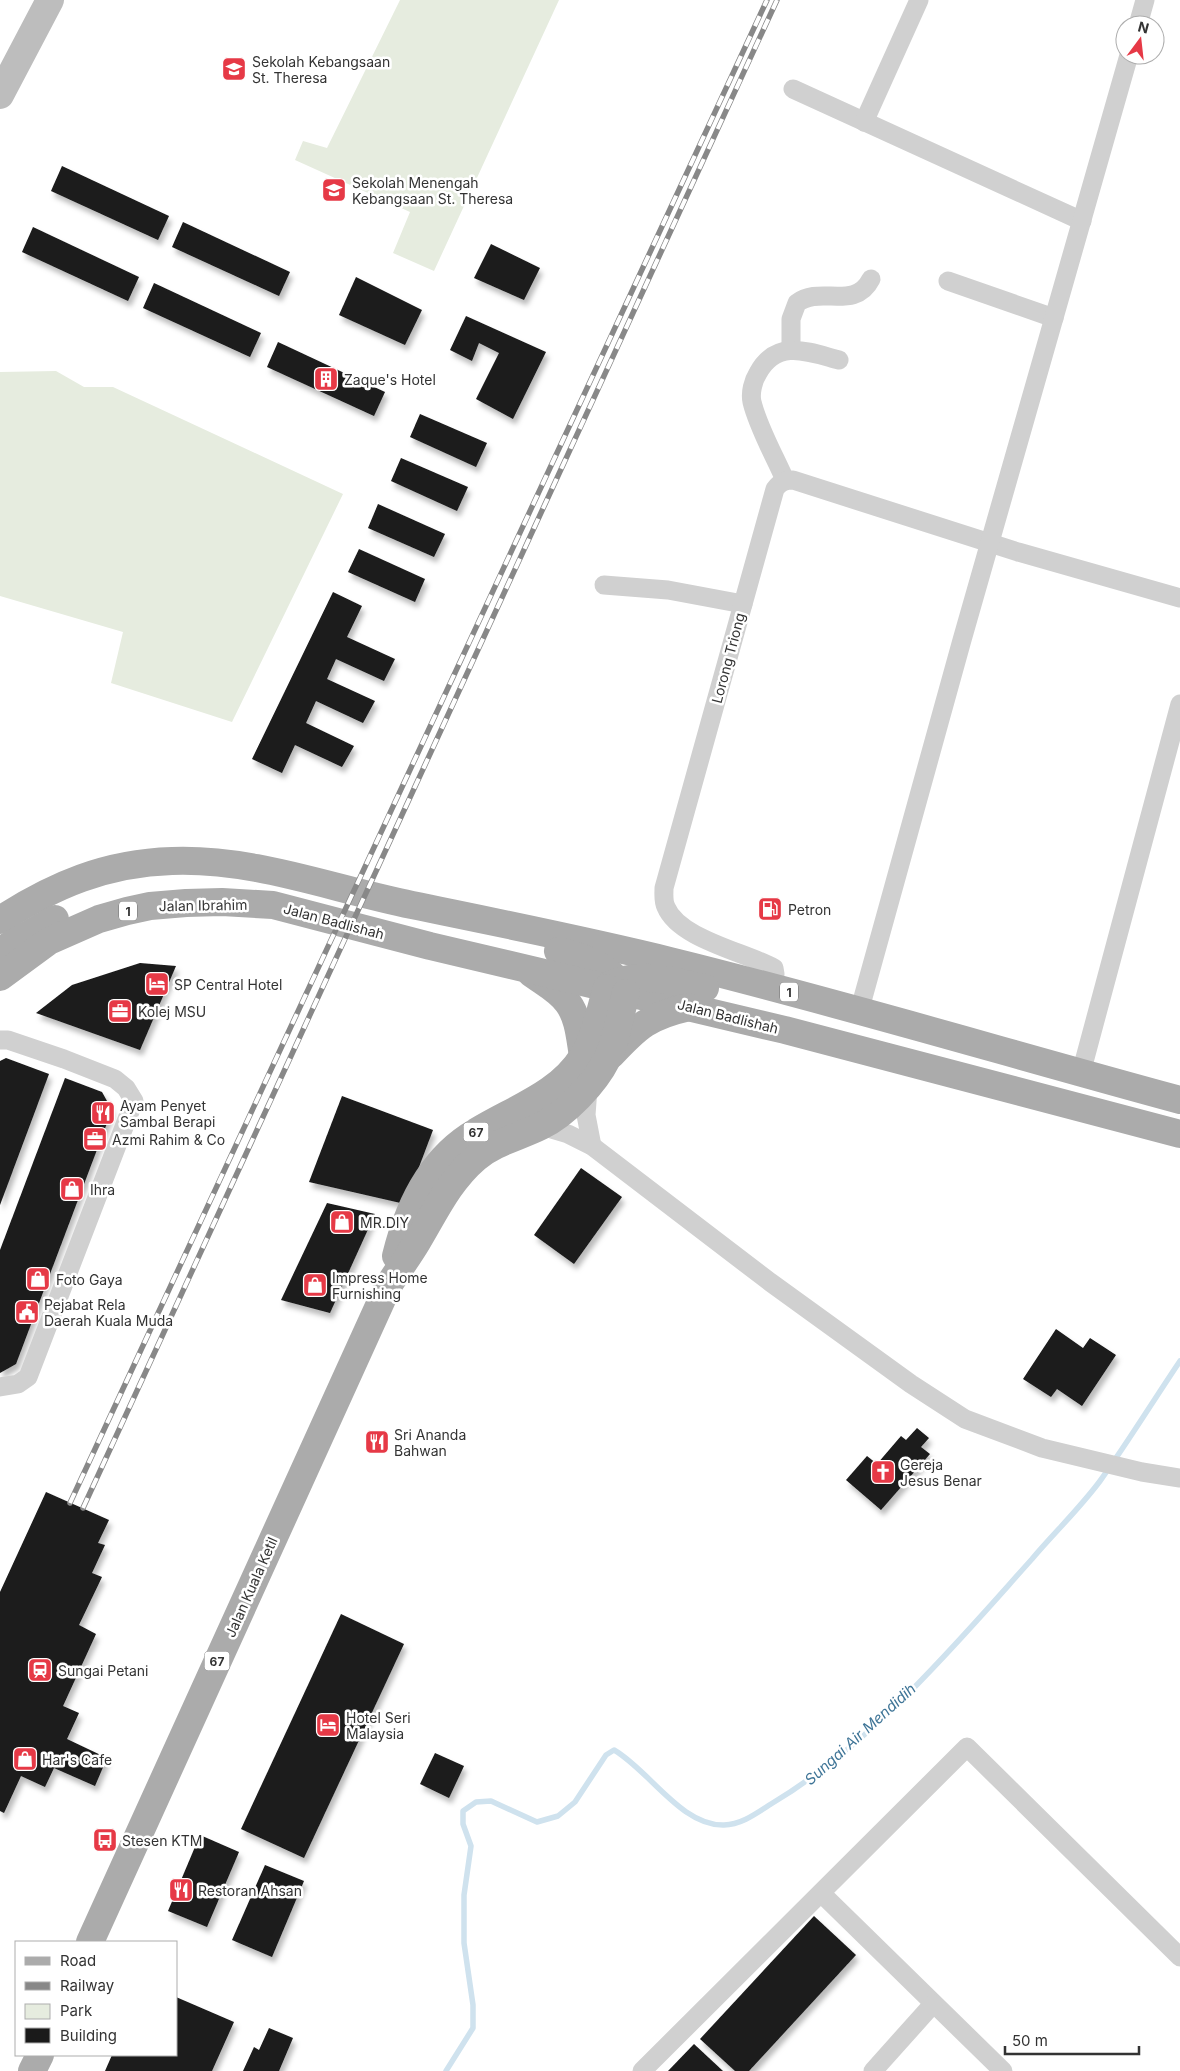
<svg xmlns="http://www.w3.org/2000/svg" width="1180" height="2071" font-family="Inter,sans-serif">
<defs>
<filter id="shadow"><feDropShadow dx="3" dy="5.5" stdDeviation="2.5" flood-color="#0004"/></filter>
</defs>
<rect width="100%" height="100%" fill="#fff"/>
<g fill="#e6ecdf">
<path d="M400 0H559L434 271 393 253 410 212 295 160 303 141 327 148Z"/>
<path d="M56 371 84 387H113L343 494 232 722 111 683 123 632 0 596V372Z"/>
</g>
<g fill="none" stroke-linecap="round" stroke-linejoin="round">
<path stroke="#cfe2ee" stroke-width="5.5" d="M446 2071 473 2028V2005L464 1943V1895L471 1846 463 1824V1811L476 1802 491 1801 537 1822 558 1816 575 1802 606 1755 614 1750C649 1770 681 1826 724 1825 741 1825 757 1813 771 1804 872 1744 954 1646 1032 1559 1054 1533 1080 1508 1100 1481 1128 1442 1153 1401 1180 1361"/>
</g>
<g fill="#1a1a1a" filter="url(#shadow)">
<path d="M62 166 169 216 158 240 51 191Z"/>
<path d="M183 222 290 272 279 296 172 247Z"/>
<path d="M33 227 139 277 128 301 22 252Z"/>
<path d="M491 244 540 268 524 300 474 278Z"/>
<path d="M356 277 422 310 405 345 339 315Z"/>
<path d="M154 283 261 333 250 357 143 308Z"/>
<path d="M466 316 546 352 513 419 476 399 499 353 479 343 472 361 450 350Z"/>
<path d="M278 342 385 392 374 416 267 367Z"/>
<path d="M420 414 487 443 476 467 410 437Z"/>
<path d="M401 458 468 487 457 511 391 481Z"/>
<path d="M378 504 445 534 434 557 368 528Z"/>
<path d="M359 549 425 579 415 602 348 572Z"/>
<path d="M333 592 362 606 347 637 395 659 384 681 336 659 327 679 375 701 363 723 316 701 306 723 354 746 342 767 295 745 282 773 252 759Z"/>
<path d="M140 963 176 966 140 1050 36 1013 72 985Z"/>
<path d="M6 1058 49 1074 0 1205V1061Z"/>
<path d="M65 1078 102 1092 112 1110 16 1364 0 1373V1250Z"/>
<path d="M342 1096 433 1130 405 1204 309 1182Z"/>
<path d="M581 1168 622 1197 574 1264 534 1235Z"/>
<path d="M327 1203 375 1214 330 1313 281 1300Z"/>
<path d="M1056 1329 1083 1348 1090 1338 1116 1355 1082 1406 1057 1389 1051 1397 1023 1379Z"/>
<path d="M917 1428 929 1438 921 1447 930 1454 881 1510 846 1480 867 1456 877 1464 901 1436 906 1440Z"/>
<path d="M46 1492 109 1520 98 1543 105 1545 92 1573 102 1577 79 1625 96 1634 63 1706 79 1713 67 1739 107 1758 95 1786 54 1768 45 1787 21 1776 4 1813 0 1811V1592Z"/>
<path d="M341 1614 404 1644 304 1858 241 1829Z"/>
<path d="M435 1753 464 1766 449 1798 420 1784Z"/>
<path d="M200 1835 239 1852 207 1927 168 1911Z"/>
<path d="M265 1865 304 1881 272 1957 232 1940Z"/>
<path d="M814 1916 856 1955 749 2071H735L700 2039Z"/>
<path d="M176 1997 234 2022 212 2071H105L112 2055H176Z"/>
<path d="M269 2028 293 2038 279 2071H243L254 2047 259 2050Z"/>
<path d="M694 2044 723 2071H668Z"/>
</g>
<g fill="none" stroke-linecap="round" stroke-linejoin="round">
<g stroke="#d0d0d0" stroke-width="19">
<path d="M1138 25 1145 0"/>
<path d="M793 89 1082 221"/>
<path d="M864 122 919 0"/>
<path d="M948 281 1054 318"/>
<path d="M791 350V319L797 303C820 285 855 311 871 279"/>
<path d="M785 480C775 457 758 427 752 402 750 393 753 381 758 373 777 338 809 352 839 360"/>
<path d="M604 585 668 590 743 604"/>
<path d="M773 988 775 974 774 968C745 952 679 939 666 907 663 901 664 894 664 888L775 489C780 482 785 480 793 480L1018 552 1180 598"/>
<path d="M859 1012 962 640 1129 55"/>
<path d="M0 1040H8L64 1059 115 1079 126 1088 134 1101 28 1377 18 1384 0 1387"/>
<path d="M1081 1073 1180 704"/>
<path d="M588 1088 586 1115 592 1146"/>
<path d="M541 1126 568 1134 592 1146 770 1282 911 1384 965 1419 1042 1448 1142 1472 1180 1478"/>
<path d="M821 1893 1003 2071"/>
<path d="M642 2071 967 1747 1180 1957"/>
<path d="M873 2071 933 2004"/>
</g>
<path stroke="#bdbdbd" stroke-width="28" d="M0 95 50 0"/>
<g stroke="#ababab" stroke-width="28">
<path d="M0 920C54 885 106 863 172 861 255 858 332 889 412 905 499 923 585 940 670 961 841 1003 1010 1054 1180 1100"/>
<path d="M0 951 55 919"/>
<path d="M558 951C584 957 612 967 626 992"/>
<path d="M531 973C543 982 559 990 568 1003 579 1018 580 1039 583 1056"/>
<path d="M0 977 49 941 99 919 127 911 150 906 186 903 222 902 273 905 430 946 785 1030 1180 1134"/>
<path d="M610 985C640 970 674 982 705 988"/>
<path d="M611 1055C638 1026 649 1016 689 1007"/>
<path d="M396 1256C408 1207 431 1158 476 1132 513 1109 559 1095 583 1056 596 1035 600 1010 607 988"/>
<path d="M90 1942 388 1286C397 1272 408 1257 417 1242 435 1212 449 1181 476 1158 495 1142 519 1137 541 1126 566 1114 595 1083 607 1059 616 1043 621 1011 626 993"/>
<path d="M32 2071 40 2055"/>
</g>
<defs>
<g id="rail">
<path d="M70 1503 767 0"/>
<path d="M83 1508 777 0"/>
</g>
</defs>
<use href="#rail" stroke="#888" stroke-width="5.5"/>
<use href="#rail" stroke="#fff" stroke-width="4" stroke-dasharray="11" stroke-linecap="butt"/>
</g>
<defs>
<symbol id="school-square" viewBox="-11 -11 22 22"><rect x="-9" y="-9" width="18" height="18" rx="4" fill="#e63946" stroke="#fff"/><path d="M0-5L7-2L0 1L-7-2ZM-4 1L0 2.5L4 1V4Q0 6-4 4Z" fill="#fff"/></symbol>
<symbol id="building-square" viewBox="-11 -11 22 22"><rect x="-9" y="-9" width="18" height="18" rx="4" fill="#e63946" stroke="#fff"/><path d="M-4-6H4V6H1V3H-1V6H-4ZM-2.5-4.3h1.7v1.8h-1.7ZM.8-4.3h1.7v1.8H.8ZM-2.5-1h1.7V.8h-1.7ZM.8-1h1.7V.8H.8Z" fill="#fff"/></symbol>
<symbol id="fuel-square" viewBox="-11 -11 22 22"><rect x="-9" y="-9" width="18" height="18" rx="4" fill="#e63946" stroke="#fff"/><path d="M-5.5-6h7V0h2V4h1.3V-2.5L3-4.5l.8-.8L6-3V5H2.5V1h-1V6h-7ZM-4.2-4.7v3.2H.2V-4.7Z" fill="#fff"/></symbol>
<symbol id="hotel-square" viewBox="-11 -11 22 22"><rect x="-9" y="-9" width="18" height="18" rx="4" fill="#e63946" stroke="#fff"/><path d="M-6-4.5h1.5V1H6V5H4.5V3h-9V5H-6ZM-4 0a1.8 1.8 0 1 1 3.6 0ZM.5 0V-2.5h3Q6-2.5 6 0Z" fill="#fff"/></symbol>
<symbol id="office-square" viewBox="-11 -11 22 22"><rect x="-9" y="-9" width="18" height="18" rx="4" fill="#e63946" stroke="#fff"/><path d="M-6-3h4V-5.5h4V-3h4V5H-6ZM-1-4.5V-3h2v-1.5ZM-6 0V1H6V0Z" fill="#fff"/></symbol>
<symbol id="restaurant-square" viewBox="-11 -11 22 22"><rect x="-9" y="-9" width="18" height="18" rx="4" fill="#e63946" stroke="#fff"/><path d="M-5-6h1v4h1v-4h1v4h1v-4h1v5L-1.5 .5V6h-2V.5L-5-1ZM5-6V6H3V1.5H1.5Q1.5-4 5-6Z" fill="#fff"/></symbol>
<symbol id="shop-square" viewBox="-11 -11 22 22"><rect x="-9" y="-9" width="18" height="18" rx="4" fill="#e63946" stroke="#fff"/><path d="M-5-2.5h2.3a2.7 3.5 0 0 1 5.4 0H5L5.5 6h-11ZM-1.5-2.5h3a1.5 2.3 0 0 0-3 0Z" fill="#fff"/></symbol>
<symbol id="civic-square" viewBox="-11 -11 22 22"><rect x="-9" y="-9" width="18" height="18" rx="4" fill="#e63946" stroke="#fff"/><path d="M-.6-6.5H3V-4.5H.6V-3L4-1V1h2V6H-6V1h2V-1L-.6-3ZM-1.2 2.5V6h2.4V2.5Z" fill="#fff"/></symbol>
<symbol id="church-square" viewBox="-11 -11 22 22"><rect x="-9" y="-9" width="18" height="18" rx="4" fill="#e63946" stroke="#fff"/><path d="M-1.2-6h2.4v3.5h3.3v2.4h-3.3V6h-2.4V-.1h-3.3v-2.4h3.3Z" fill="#fff"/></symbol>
<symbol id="station-square" viewBox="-11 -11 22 22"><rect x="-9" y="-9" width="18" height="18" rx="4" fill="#e63946" stroke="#fff"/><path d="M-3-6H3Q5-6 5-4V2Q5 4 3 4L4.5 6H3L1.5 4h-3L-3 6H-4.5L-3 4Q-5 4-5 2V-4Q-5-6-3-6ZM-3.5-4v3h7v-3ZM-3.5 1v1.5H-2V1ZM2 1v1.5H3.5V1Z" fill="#fff"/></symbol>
<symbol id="bus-square" viewBox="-11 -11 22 22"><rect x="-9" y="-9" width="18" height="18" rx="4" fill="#e63946" stroke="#fff"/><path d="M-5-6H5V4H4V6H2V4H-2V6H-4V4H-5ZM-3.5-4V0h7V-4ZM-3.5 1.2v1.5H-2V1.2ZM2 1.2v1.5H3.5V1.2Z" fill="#fff"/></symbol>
</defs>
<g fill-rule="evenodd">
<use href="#school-square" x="220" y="55" width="28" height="28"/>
<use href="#school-square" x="320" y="176" width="28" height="28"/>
<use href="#building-square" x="312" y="365" width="28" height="28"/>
<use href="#fuel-square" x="756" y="895" width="28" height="28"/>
<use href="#hotel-square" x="143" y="970" width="28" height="28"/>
<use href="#office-square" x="106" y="997" width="28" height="28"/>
<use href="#restaurant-square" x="89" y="1099" width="28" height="28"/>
<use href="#office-square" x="81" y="1125" width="28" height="28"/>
<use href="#shop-square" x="58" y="1175" width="28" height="28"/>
<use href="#shop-square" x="328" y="1208" width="28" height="28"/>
<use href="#shop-square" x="24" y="1265" width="28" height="28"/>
<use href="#shop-square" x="301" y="1271" width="28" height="28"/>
<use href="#civic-square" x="13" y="1298" width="28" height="28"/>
<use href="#restaurant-square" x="363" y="1428" width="28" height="28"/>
<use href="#church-square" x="869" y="1458" width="28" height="28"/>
<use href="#station-square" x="26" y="1656" width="28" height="28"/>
<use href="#hotel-square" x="314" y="1711" width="28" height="28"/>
<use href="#shop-square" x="11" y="1745" width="28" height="28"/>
<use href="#bus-square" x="91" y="1826" width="28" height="28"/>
<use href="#restaurant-square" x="167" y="1876" width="28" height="28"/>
</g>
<g text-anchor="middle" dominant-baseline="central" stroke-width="5" stroke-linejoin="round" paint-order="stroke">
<g fill="#fff" stroke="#707070" stroke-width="1">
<rect x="119" y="901.5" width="18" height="19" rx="4"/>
<rect x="780" y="982.5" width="18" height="19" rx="4"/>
<rect x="463.5" y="1122.5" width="25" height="19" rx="4"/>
<rect x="204.5" y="1651.5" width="25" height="19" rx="4"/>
</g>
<g font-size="12" font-weight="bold" fill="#333">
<text x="128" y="911">1</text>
<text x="789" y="992">1</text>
<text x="476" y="1132">67</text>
<text x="217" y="1661">67</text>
</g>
<g font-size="14" fill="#333" stroke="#fff" text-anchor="start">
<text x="252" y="61">Sekolah Kebangsaan<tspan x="252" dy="16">St. Theresa</tspan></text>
<text x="352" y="182">Sekolah Menengah<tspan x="352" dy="16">Kebangsaan St. Theresa</tspan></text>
<text x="344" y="379">Zaque's Hotel</text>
<text x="788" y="909">Petron</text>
<text x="174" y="984">SP Central Hotel</text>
<text x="138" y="1011">Kolej MSU</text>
<text x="120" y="1105">Ayam Penyet<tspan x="120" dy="16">Sambal Berapi</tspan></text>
<text x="112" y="1139">Azmi Rahim &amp; Co</text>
<text x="90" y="1189">Ihra</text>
<text x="360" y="1222">MR.DIY</text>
<text x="332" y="1277">Impress Home<tspan x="332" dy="16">Furnishing</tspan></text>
<text x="56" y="1279">Foto Gaya</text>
<text x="44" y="1304">Pejabat Rela<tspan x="44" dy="16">Daerah Kuala Muda</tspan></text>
<text x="394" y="1434">Sri Ananda<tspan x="394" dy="16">Bahwan</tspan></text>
<text x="900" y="1464">Gereja<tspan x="900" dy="16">Jesus Benar</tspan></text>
<text x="58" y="1670">Sungai Petani</text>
<text x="346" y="1717">Hotel Seri<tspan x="346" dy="16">Malaysia</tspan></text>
<text x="42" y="1759">Har's Cafe</text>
<text x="122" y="1840">Stesen KTM</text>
<text x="198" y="1890">Restoran Ahsan</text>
</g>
<g font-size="14" fill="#333" stroke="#fff">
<text transform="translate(728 658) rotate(-75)">Lorong Triong</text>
<text transform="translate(203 905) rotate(-1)">Jalan Ibrahim</text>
<text transform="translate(334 921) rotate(15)">Jalan Badlishah</text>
<text transform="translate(728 1016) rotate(14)">Jalan Badlishah</text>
<text transform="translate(251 1587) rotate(-66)">Jalan Kuala Ketil</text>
</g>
<g font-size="15" font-style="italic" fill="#3f7597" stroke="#fff">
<text transform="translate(860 1734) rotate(-42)">Sungai Air Mendidih</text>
</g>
</g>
<rect x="15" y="1941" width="162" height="115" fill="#ffffff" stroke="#adadad"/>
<rect x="25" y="1957" width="25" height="8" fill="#ababab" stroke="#adadad"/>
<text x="60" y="1966" font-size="15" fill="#333333">Road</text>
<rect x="25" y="1982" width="25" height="8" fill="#888888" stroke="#adadad"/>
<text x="60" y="1991" font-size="15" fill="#333333">Railway</text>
<rect x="25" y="2004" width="25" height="15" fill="#e6ecdf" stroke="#adadad"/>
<text x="60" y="2016" font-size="15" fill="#333333">Park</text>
<rect x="25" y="2028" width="25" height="15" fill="#1a1a1a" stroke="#adadad"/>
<text x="60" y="2041" font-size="15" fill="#333333">Building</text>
<g transform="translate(1140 40) rotate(15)"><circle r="24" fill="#ffffff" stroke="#adadad"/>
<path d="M0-4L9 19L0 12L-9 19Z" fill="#e63946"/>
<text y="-8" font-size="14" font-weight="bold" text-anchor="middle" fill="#333333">N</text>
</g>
<path d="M1005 2046v8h134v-8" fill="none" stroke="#333333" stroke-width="2.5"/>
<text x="1012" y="2046" font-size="15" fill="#333333" stroke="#ffffff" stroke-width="4" paint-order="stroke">50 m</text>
</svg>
